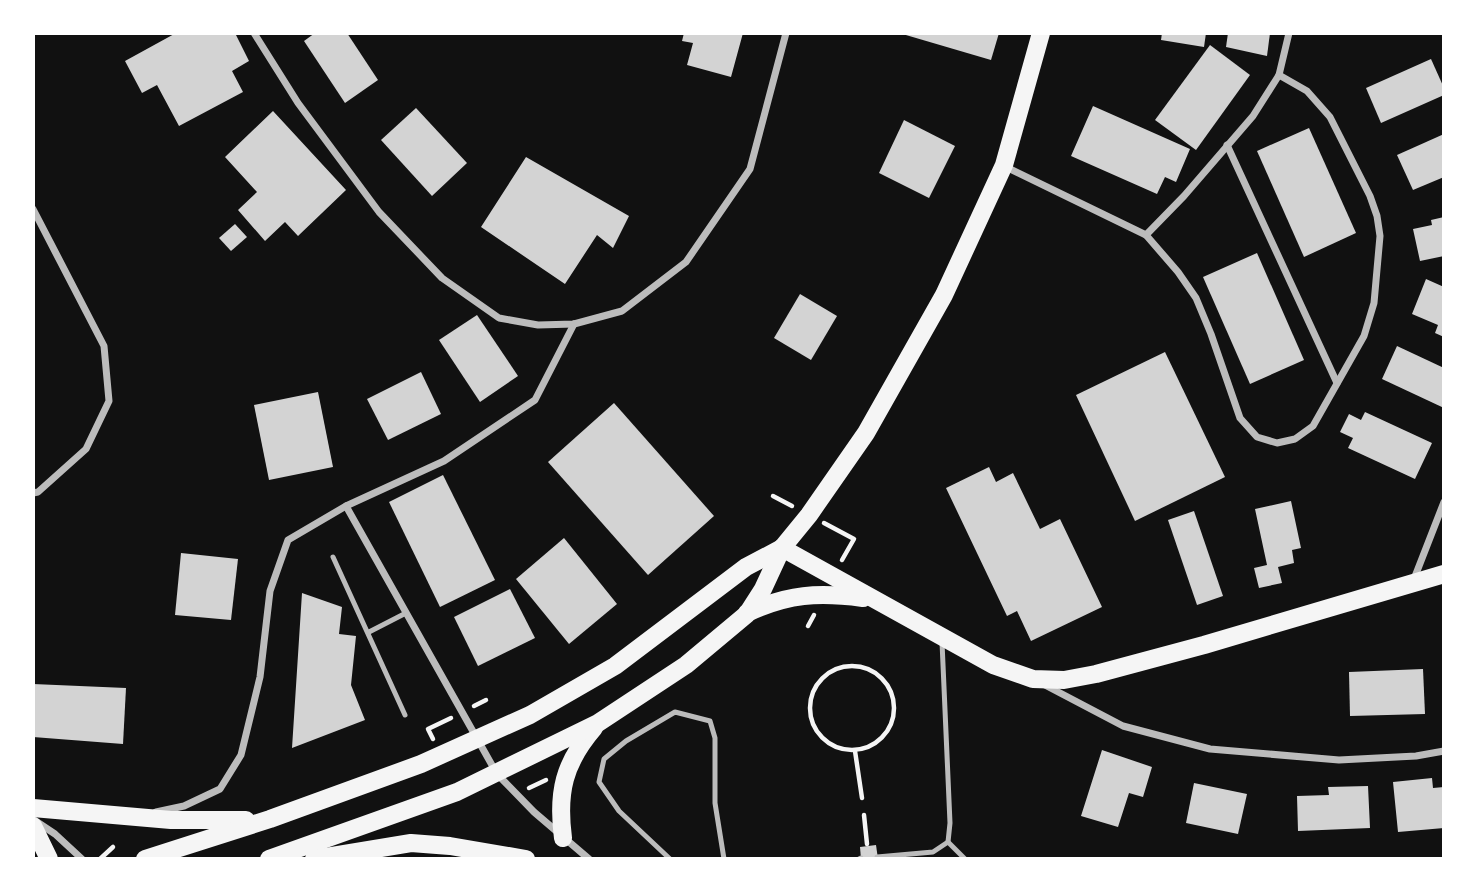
<svg xmlns="http://www.w3.org/2000/svg" width="1477" height="892" font-family="'Noto Serif',serif">
<rect width="100%" height="100%" fill="#111"/>
<g fill="#d3d3d3">
<path d="M176 33H235L249 61 232 71 243 92 179 126 157 85 142 93 125 61Z"/>
<path d="M315 33H347L378 80 345 103 304 41Z"/>
<path d="M684 33H743L731 77 687 65 693 43 682 41Z"/>
<path d="M899 33H999L991 60Z"/>
<path d="M1162 33H1206L1204 47 1161 40Z"/>
<path d="M1228 33H1270L1267 56 1226 47Z"/>
<path d="M1210 45 1250 75 1196 150 1155 120Z"/>
<path d="M1431 59 1444 88V95L1381 123 1366 88Z"/>
<path d="M1093 106 1190 149 1176 182 1165 177 1157 194 1071 156Z"/>
<path d="M416 108 467 163 432 196 381 140Z"/>
<path d="M273 111 346 190 298 236 285 222 265 241 238 210 257 192 225 157Z"/>
<path d="M904 120 955 146 929 198 879 173Z"/>
<path d="M1309 128 1356 233 1304 257 1257 151Z"/>
<path d="M1444 134V177L1413 190 1397 155Z"/>
<path d="M526 157 629 216 613 248 597 235 565 284 481 227Z"/>
<path d="M1444 217V256L1420 261 1413 229 1432 225 1431 220Z"/>
<path d="M235 224 247 237 231 251 219 238Z"/>
<path d="M1257 253 1304 360 1250 384 1203 277Z"/>
<path d="M1426 279 1444 287V337L1435 333 1438 325 1412 314Z"/>
<path d="M800 294 837 316 811 360 774 338Z"/>
<path d="M477 315 518 376 480 402 439 340Z"/>
<path d="M1397 346 1444 368V408L1382 379Z"/>
<path d="M1165 352 1225 477 1135 521 1076 395Z"/>
<path d="M421 372 441 414 388 440 367 399Z"/>
<path d="M318 392 333 467 269 480 254 405Z"/>
<path d="M614 403 714 516 648 575 548 462Z"/>
<path d="M1365 412 1432 443 1415 479 1348 448 1353 438 1340 432 1349 414 1361 420Z"/>
<path d="M989 467 996 482 1013 473 1040 529 1060 519 1102 607 1031 641 1017 611 1007 616 946 488Z"/>
<path d="M443 475 495 580 440 607 389 502Z"/>
<path d="M1291 501 1301 548 1292 550 1294 563 1278 567 1282 583 1259 588 1254 568 1267 565 1255 509Z"/>
<path d="M1194 511 1223 596 1197 605 1168 520Z"/>
<path d="M564 538 617 604 569 644 516 579Z"/>
<path d="M181 553 238 559 231 620 175 615Z"/>
<path d="M510 589 535 638 478 666 454 617Z"/>
<path d="M302 593 342 607 339 634 356 636 351 685 365 720 292 748Z"/>
<path d="M1423 669 1425 714 1350 716 1349 672Z"/>
<path d="M33 684 126 688 123 744 33 737Z"/>
<path d="M1102 750 1152 767 1143 797 1129 793 1118 827 1081 816Z"/>
<path d="M1432 778 1433 788 1444 787V828L1398 832 1393 782Z"/>
<path d="M1194 783 1247 794 1238 834 1186 823Z"/>
<path d="M1368 786 1370 828 1298 831 1297 796 1329 795 1328 787Z"/>
<path d="M876 845 878 859H861L860 847Z"/>
</g>
<g fill="none" stroke-linecap="round" stroke-linejoin="round">
<g stroke="#f5f5f5" stroke-width="4.5">
<path d="M773 496 792 506"/>
<path d="M824 523 854 539 842 560"/>
<path d="M808 626 814 615"/>
<circle cx="852" cy="708" r="42"/>
<path d="M474 706 486 700"/>
<path d="M433 739 428 729 451 718"/>
<path d="M855 751 862 798"/>
<path d="M529 788 546 780"/>
<path d="M864 815 867 844"/>
<path d="M100 859 113 847"/>
</g>
<g stroke="#bcbcbc" stroke-width="5">
<path d="M333 557 405 715"/>
<path d="M369 632 406 613"/>
<path d="M948 842 965 859"/>
<path d="M877 857 933 852 948 842 950 823 942 642"/>
<path d="M670 859 619 811 599 782 604 759 626 741 675 712 710 721 715 738V803L724 859"/>
<path d="M859 859 861 858"/>
</g>
<g stroke="#bcbcbc" stroke-width="7">
<path d="M254 33 298 103 379 212 442 278 499 318 538 325 574 324 622 311 686 262 750 169 786 33"/>
<path d="M1227 145 1337 383"/>
<path d="M1004 166 1146 235 1178 272 1196 298 1211 334 1240 418 1257 437 1277 443 1295 439 1313 426 1364 336 1374 303 1380 236 1377 216 1370 196 1330 117 1307 91 1279 75"/>
<path d="M33 209 104 346 109 401 86 449 38 492 33 493"/>
<path d="M1146 235 1184 196 1253 116 1279 75 1289 33"/>
<path d="M346 506 497 774 534 812 589 859"/>
<path d="M1414 579 1444 502"/>
<path d="M1043 684 1123 726 1210 749 1339 760 1416 756 1444 751"/>
<path d="M156 812 184 806 220 789 241 755 260 677 270 591 288 540 346 506 444 461 535 400 574 324"/>
<path d="M34 820 55 834 82 859"/>
</g>
<g stroke="#f5f5f5" stroke-width="18">
<path d="M782 548 993 665 1033 679 1064 680 1096 674 1204 645 1444 574"/>
<path d="M747 613C788 594 818 592 863 598"/>
<path d="M33 808 171 820H246"/>
<path d="M33 826 49 859"/>
<path d="M563 838C557 792 564 763 594 728"/>
<path d="M145 859 270 819 421 764 530 715 615 666 746 567 782 548"/>
<path d="M269 859 457 792 598 723 686 665 747 614 763 589 782 548 809 515 866 433 944 295 1004 165 1041 33"/>
<path d="M314 859 411 843 450 846 526 859"/>
</g>
</g>
<rect width="1477" height="892" fill="none" stroke="#ffffff" stroke-width="70"/>
</svg>
